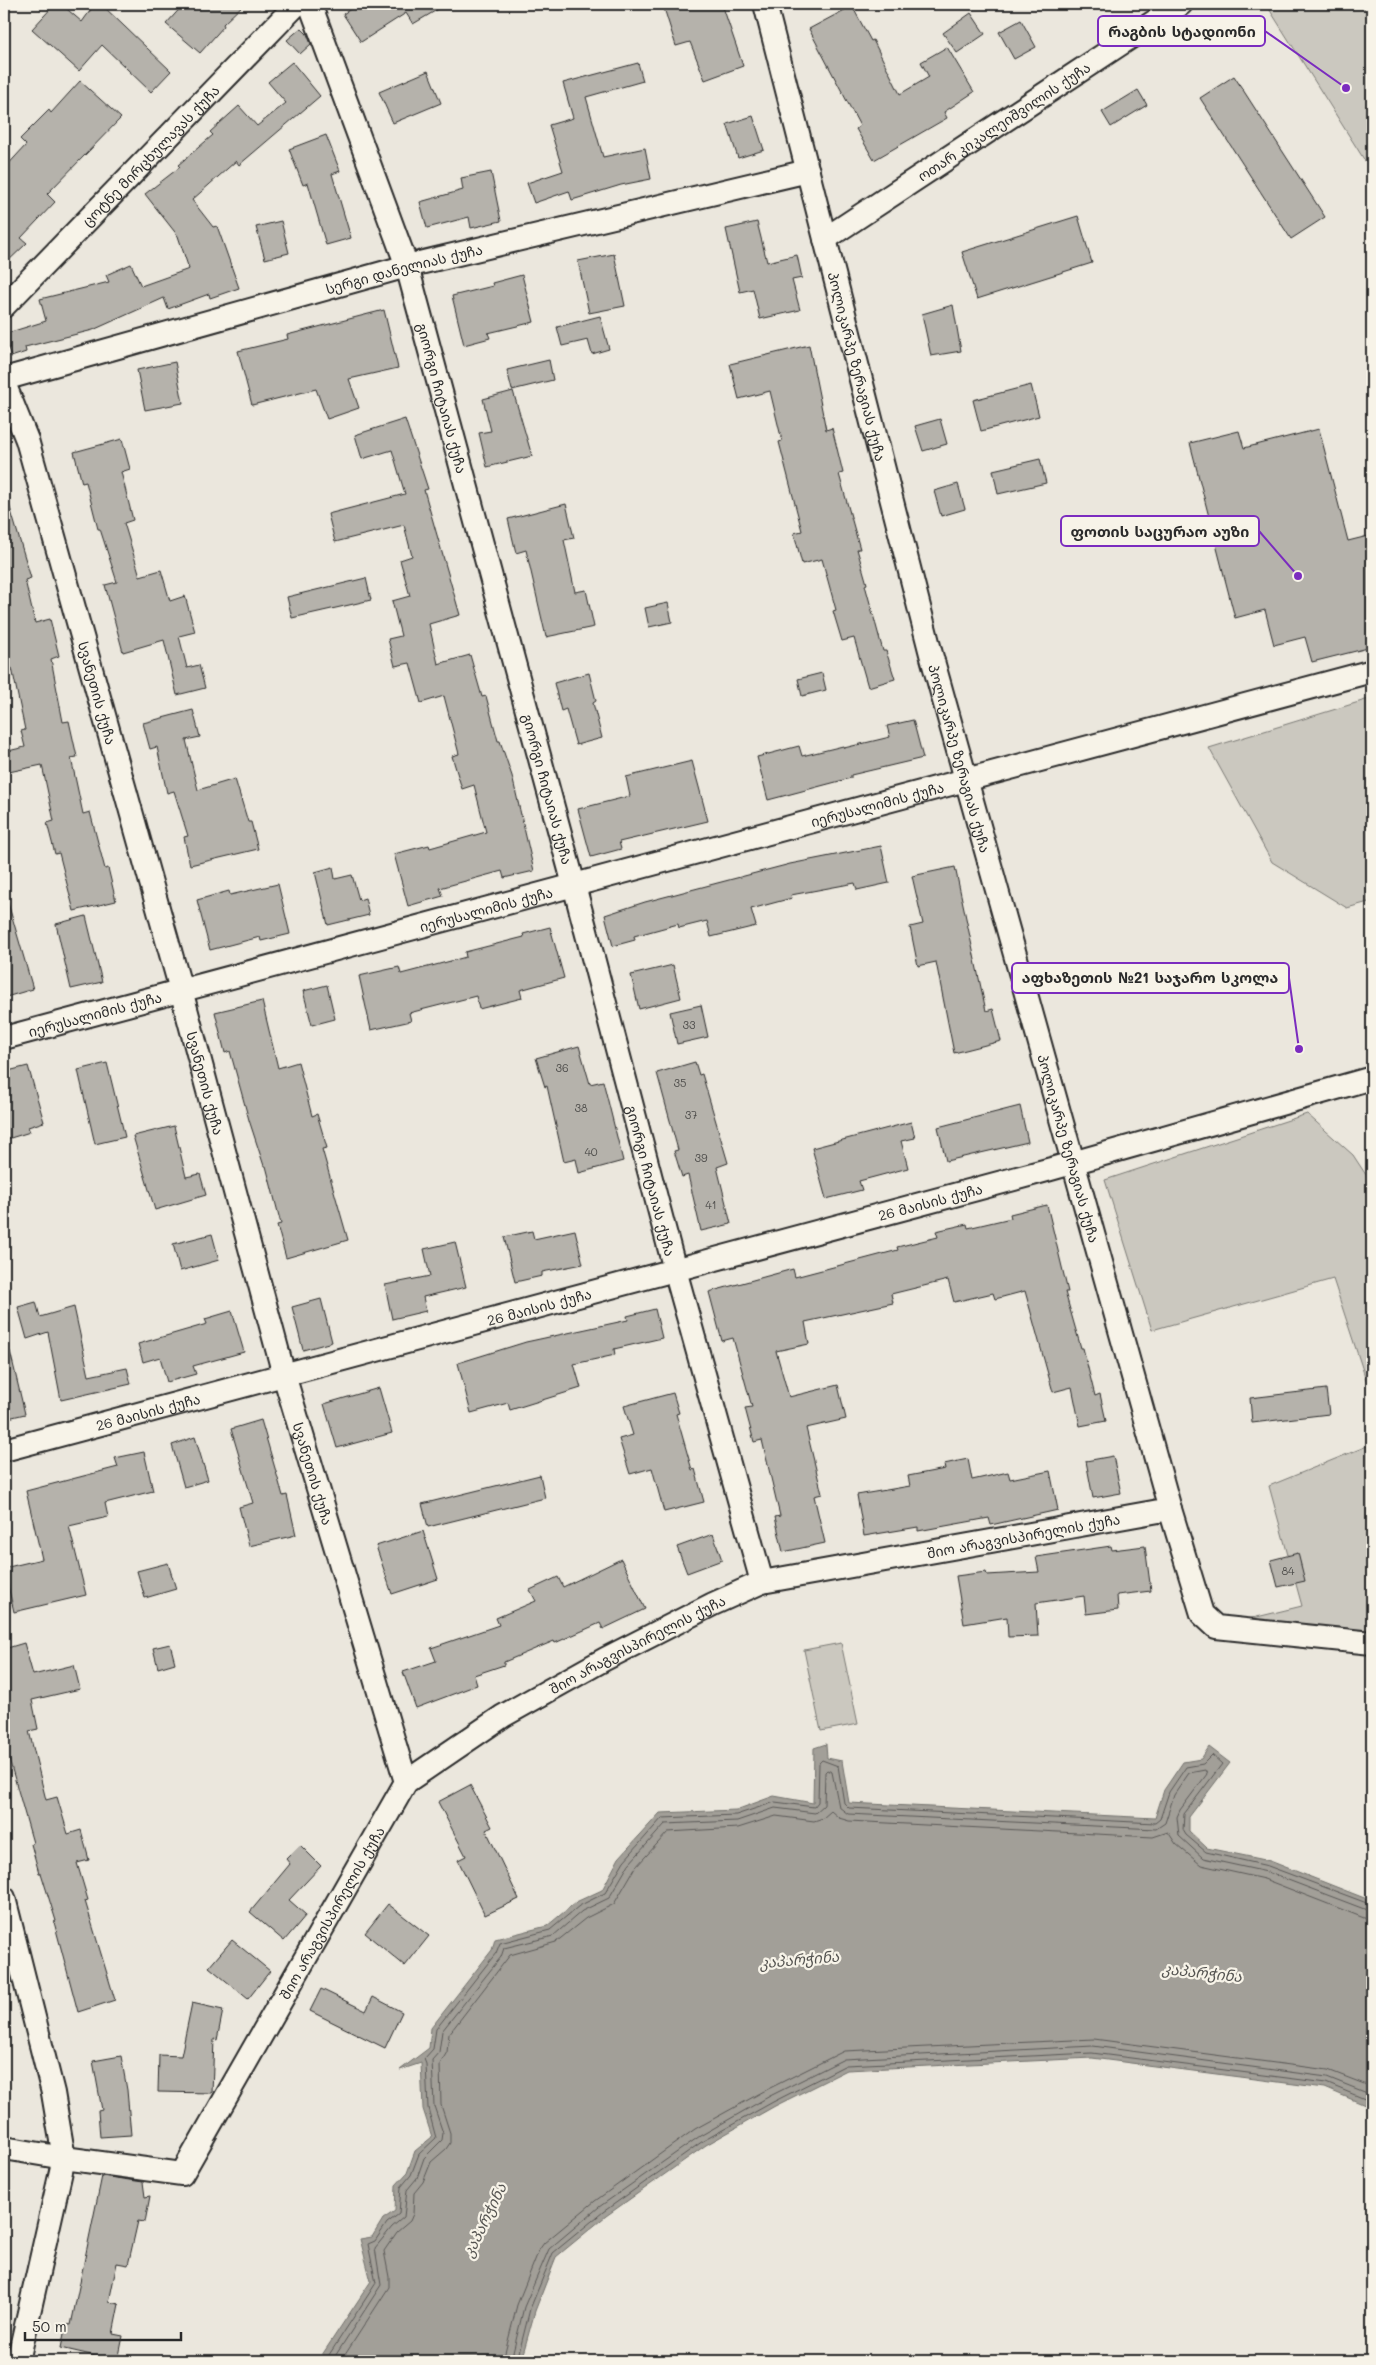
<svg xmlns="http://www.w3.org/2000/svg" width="1376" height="2365" font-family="Mali,'Noto Sans Georgian',sans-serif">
<rect width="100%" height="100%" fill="#ebe7dd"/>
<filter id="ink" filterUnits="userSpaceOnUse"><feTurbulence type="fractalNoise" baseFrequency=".02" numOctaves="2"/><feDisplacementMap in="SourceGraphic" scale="10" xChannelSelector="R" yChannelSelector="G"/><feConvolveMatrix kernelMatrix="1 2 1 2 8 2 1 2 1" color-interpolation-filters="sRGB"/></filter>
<g filter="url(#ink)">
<g fill="#cbc8bf" stroke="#7b7a75">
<path d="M1266 4H1372V172Z"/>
<path d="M1372 698V901L1347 908 1272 862 1209 748Z"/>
<path d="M1307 1114 1353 1155 1372 1184V1398L1333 1279 1152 1330 1105 1180Z"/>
<path d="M1372 1444V1643L1216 1627 1302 1606 1269 1486Z"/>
<path d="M841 1643 858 1724 821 1731 804 1650Z"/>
</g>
<path fill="#a29f98" stroke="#72716c" d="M826 1744 827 1758 842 1761 849 1803 1155 1818 1164 1790 1183 1762 1201 1759 1209 1747 1230 1763 1189 1817V1831L1207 1848 1270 1861 1372 1901V2108L1325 2088 1092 2058 847 2070 775 2106 706 2145 606 2216 556 2257 535 2311 521 2361H321L320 2358 371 2281 360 2239 372 2237 383 2219 395 2211 396 2185 407 2173 415 2151 432 2137 423 2109 421 2063 400 2070 429 2048 431 2028 492 1950 495 1939 547 1926 576 1902 602 1890 619 1858 660 1813 736 1810 774 1796 813 1803 814 1748Z"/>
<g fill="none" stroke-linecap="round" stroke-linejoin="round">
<g stroke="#5b5957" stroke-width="1">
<path d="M325 2361 376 2283 368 2244 375 2241 387 2223 399 2214 401 2187 411 2175 419 2154 436 2138 428 2108 426 2064 424 2059 433 2049 436 2029 496 1953 500 1943 550 1930 579 1906 605 1893 624 1861 662 1818 736 1815 775 1802 814 1807 818 1802 819 1763 822 1760 838 1766 844 1803 849 1808 1155 1823 1160 1819 1169 1792 1186 1767 1203 1764 1212 1755 1222 1764 1184 1814 1183 1830 1186 1835 1206 1852 1268 1866 1372 1905"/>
<path d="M332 2361 381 2285 375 2248 392 2227 404 2217 407 2190 417 2178 424 2158 442 2140 443 2133 434 2106 432 2060 439 2052 442 2031 501 1957 504 1948 553 1936 582 1911 609 1898 629 1864 665 1824 737 1821 775 1808 815 1813 824 1805 825 1772 827 1770 832 1772 839 1807 848 1814 1156 1829 1165 1823 1174 1795 1189 1773 1205 1770 1207 1774 1180 1810 1177 1817 1179 1836 1203 1858 1267 1872 1372 1912"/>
<path d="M341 2361 389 2287V2277L384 2251 397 2232 410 2221 413 2214 414 2193 423 2182 431 2162 446 2149 450 2143V2133L441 2105 440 2064 447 2052 449 2034 510 1955 556 1942 586 1918 614 1904 635 1868 668 1832 738 1828 776 1816 814 1821 823 1818 831 1811 839 1818 849 1821 1153 1837 1168 1832 1176 1844 1201 1865 1264 1879 1364 1918 1372 1919"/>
<path d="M503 2361 517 2305 539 2250 544 2243 595 2201 695 2129 766 2090 844 2051 1094 2039 1328 2070 1372 2087"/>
<path d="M511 2361 524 2307 549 2249 599 2207 700 2136 770 2096 844 2059 1093 2046 1327 2077 1372 2095"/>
<path d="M517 2361 530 2309 553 2253 603 2212 703 2141 773 2102 846 2065 1092 2053 1326 2083 1372 2102"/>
</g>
</g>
<g fill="#b5b2ab" stroke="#2b2b2b">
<path d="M55 4H61L82 22 95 4H101L171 71 151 92 102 45 79 71 32 29Z"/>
<path d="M184 4H244L223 24 224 26 200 53 166 24Z"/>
<path d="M358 4H447L413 24 406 13 361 42 343 14Z"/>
<path d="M679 4H722L743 66 705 80 690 42 676 46 664 8Z"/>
<path d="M852 6 871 41 873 40 900 94 929 77 921 62 947 47 974 92 944 112 947 118 874 160 856 129 860 126 809 29Z"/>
<path d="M971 13 985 34 957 53 943 33Z"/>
<path d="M1021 20 1036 47 1014 59 999 32Z"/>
<path d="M301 28 307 34 311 44 300 54 287 40Z"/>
<path d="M292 62 320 96 239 165 236 161 192 200 213 227 217 226 239 288 210 298 209 294 168 309 164 298 93 330 25 347 26 352 11 357 4 334 46 321 40 299 109 282 106 275 131 264 141 286 189 269 178 236 145 194 180 167 178 165 213 135 210 132 239 106 257 126 286 103 268 82Z"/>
<path d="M638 63 643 81 586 97 603 157 645 148 651 179 621 185 572 200 569 191 534 203 527 183 563 171 549 125 573 118 563 83Z"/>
<path d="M428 71 441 103 393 123 379 92Z"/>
<path d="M1234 76 1325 217 1291 239 1200 98Z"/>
<path d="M80 81 121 118 47 194 55 202 21 238 27 243 4 265V169L26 145 20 139 49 110 51 113Z"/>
<path d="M1138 90 1147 105 1111 127 1102 112Z"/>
<path d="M753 116 764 150 738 158 727 124Z"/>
<path d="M326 135 340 171 332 174 351 238 326 245 308 183 303 185 289 149Z"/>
<path d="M491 172 501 221 471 228 469 217 427 228 420 202 463 190 461 178Z"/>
<path d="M1078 216 1092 263 977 299 962 252Z"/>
<path d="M281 221 289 253 265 259 256 227Z"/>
<path d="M757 222 767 262 797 255 802 278 792 280 800 310 760 319 753 289 740 292 726 229Z"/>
<path d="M614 254 625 306 589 313 578 261Z"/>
<path d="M522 275 534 322 488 333 490 338 464 345 452 296 493 286 492 283Z"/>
<path d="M953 305 961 351 931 356 922 314Z"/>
<path d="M384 310 398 368 349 379 359 408 327 419 316 389 252 405 238 351 288 339 287 335Z"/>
<path d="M600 316 609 349 592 354 588 340 562 346 557 327Z"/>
<path d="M809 345 826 430 832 428 843 473 839 474 860 549H857L867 584 865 585 883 651H886L895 679 868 687 854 638 842 641 833 611 836 610 822 559 802 564 794 533 802 531 779 442 782 441 770 391 739 399 730 364Z"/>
<path d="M549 360 553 380 512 390 507 370Z"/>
<path d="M175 362 183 403 145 410 137 370Z"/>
<path d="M1031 385 1039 416 981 431 973 400Z"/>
<path d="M513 391 532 456 487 467 479 433 491 431 483 399Z"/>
<path d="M405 419 428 489 424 490 460 615 429 624 438 664 470 655 482 697 486 696 498 741H500L512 776 534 871 504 878 502 871 440 888 443 896 408 906 394 854 429 845 430 848 486 832 474 785 462 789 452 756 459 754 444 696 421 703 410 663 395 666 388 639 401 636 392 601 410 596 400 560 412 556 404 525 335 542 328 514 405 494 392 450 362 459 355 435Z"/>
<path d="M940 419 947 444 923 451 915 426Z"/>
<path d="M1319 429 1348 541 1372 535V647L1312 662 1305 637 1274 645 1265 610 1235 618 1190 443 1239 431 1244 448Z"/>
<path d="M122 439 130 469 121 472 133 520 124 523 140 576 161 570 170 601 185 596 195 632 179 636 187 668 199 665 205 688 177 695 164 640 123 652 105 585 117 582 100 529H98L86 482 82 483 74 452Z"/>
<path d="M1040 459 1046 483 998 494 993 470Z"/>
<path d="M958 484 965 509 941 516 934 491Z"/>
<path d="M8 501 31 578 25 580 35 623 50 619 59 656 51 659 63 722 69 721 77 757 71 758 83 814 90 812 105 869 108 868 116 901 74 911 59 853 55 854 47 823 54 821 42 765 4 773V752L25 747 21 731 25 730 12 668 4 670V502Z"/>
<path d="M566 504 574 538 564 540 575 592 586 590 594 627 546 637 526 550 516 553 508 519Z"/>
<path d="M366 578 371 600 292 618 287 597Z"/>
<path d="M668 603 672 622 649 627 645 608Z"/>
<path d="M589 673 596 701 593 703 602 738 576 745 566 709 561 711 554 683Z"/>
<path d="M822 673 826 690 802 696 798 679Z"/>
<path d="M193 710 200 737 186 740 198 790 235 779 248 822H251L258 849 190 865 184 837 188 836 174 791 167 793 157 747 150 749 143 723Z"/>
<path d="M913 720 923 758 851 775V778L768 800 757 757 799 746 802 756 843 746 844 748 890 737 887 726Z"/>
<path d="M692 761 708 821 619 842 621 849 591 857 578 809 630 796 626 777Z"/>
<path d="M881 846 889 883 857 890 855 883 791 895 792 898 751 909 756 926 711 937 707 921 679 928 678 924 634 936 635 940 613 946 605 915 645 902 790 864Z"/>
<path d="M333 867 335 879 352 875 359 900 365 898 369 915 328 925 315 872Z"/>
<path d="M955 867 986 1011 993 1009 1001 1041 954 1053 936 962 918 966 910 927 923 924 912 876Z"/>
<path d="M278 884 290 934 261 941 260 937 210 950 197 900 229 891 230 895Z"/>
<path d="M8 903 33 989 6 997 4 988V904Z"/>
<path d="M86 916 102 982 71 989 56 924Z"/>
<path d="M550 927 564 978 520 990 522 998 479 1009 476 996 409 1013 411 1021 371 1030 359 976 399 967 401 974 466 957 465 952 524 937 523 934Z"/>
<path d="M673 965 681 998 639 1009 631 975Z"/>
<path d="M327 985 335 1019 312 1025 303 991Z"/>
<path d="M262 1001 278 1068 298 1062 312 1116 317 1114 327 1148 322 1149 348 1240 286 1258 277 1225 281 1224 266 1166H264L249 1120 230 1051 225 1053 215 1012Z"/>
<path d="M701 1005 708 1037 677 1044 670 1012Z"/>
<path d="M579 1046 590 1084 603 1081 623 1161 579 1173 576 1159 564 1162 547 1086 545 1087 536 1058Z"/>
<path d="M695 1062 699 1075 702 1074 728 1163 717 1167 731 1224 701 1231 688 1175 682 1177 674 1151 678 1150 657 1073Z"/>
<path d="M107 1063 125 1137 95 1144 78 1070Z"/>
<path d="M28 1066 44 1122 28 1127 30 1132 4 1140V1072Z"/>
<path d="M1020 1106 1028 1142 946 1161 938 1127Z"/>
<path d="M911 1122 915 1138 901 1141 908 1168 859 1181 862 1190 826 1199 812 1148Z"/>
<path d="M174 1126 186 1177 200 1174 206 1195 155 1210 133 1136Z"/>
<path d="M1047 1205 1068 1292H1065L1081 1348H1083L1095 1396 1100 1394 1106 1421 1080 1426 1072 1387 1053 1392 1025 1291 995 1299 993 1293 954 1302 948 1280 891 1294 893 1303 805 1322 809 1344 776 1351 789 1397 838 1385 846 1419 806 1428 822 1494 814 1496 825 1543 783 1552 775 1517 780 1516 762 1440 754 1442 745 1408 752 1407 733 1338 722 1341 709 1292 793 1269 795 1277 841 1265 898 1250 897 1247 938 1237 936 1231 967 1224 968 1228 1011 1218 1010 1214Z"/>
<path d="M575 1230 583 1264 542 1272V1276L515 1282 504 1237 532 1231 534 1239Z"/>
<path d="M212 1234 219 1260 180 1271 173 1244Z"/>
<path d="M455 1242 466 1287 423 1297 426 1311 392 1319 385 1285 430 1276 424 1249Z"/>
<path d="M321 1299 332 1342 303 1350 292 1307Z"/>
<path d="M36 1302 40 1317 74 1307 89 1376 127 1368 131 1384 61 1400 48 1332 27 1339 18 1307Z"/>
<path d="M655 1309 662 1338 614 1349 615 1355 574 1364 581 1388 510 1410 508 1403 471 1413 458 1363 526 1342 628 1320 627 1316Z"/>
<path d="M232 1311 244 1352 193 1366 196 1374 167 1382 160 1357 143 1362 138 1344 207 1324 205 1319Z"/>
<path d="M10 1351 25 1414 4 1419V1352Z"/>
<path d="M379 1388 392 1433 337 1448 324 1404Z"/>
<path d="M1326 1389 1329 1414 1252 1423 1250 1398Z"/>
<path d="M673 1393 679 1413 676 1414 692 1470 695 1469 704 1502 664 1512 652 1468 630 1474 619 1439 633 1435 624 1406Z"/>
<path d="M261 1420 283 1496 287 1495 296 1535 249 1546 239 1507 253 1503 231 1429Z"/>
<path d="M195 1437 208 1480 184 1487 172 1445Z"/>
<path d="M144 1452 153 1491 105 1503 108 1517 69 1526 86 1595 14 1612 4 1568 42 1559 26 1491 118 1467 115 1458Z"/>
<path d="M1113 1456 1121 1493 1093 1498 1086 1461Z"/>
<path d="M968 1459 972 1480 1008 1472 1010 1479 1050 1471 1058 1510 991 1525 989 1518 918 1531V1527L864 1536 857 1495 910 1486 908 1476 945 1469 944 1464Z"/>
<path d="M540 1475 545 1498 428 1527 422 1504Z"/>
<path d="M423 1531 438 1579 392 1594 376 1546Z"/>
<path d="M713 1534 722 1560 687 1573 677 1547Z"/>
<path d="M1111 1546 1112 1550 1145 1546 1151 1591 1117 1595 1118 1610 1086 1614 1084 1596 1036 1603 1038 1636 1008 1637 1007 1617 964 1624 956 1576 986 1572 987 1575 1039 1572 1036 1557Z"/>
<path d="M1298 1553 1305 1581 1278 1587 1271 1560Z"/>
<path d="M621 1559 645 1609 603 1629 600 1623 555 1643 554 1641 504 1662V1665L474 1675 477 1685 416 1708 403 1672 436 1661 431 1648 499 1625 496 1618 536 1601 530 1590 558 1577 563 1587Z"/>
<path d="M168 1563 176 1589 145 1598 137 1571Z"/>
<path d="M24 1643 33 1675 74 1665 80 1689 32 1700 38 1729 29 1731 46 1800 57 1797 68 1834 81 1830 89 1860 77 1863 88 1900 85 1901 115 2000 78 2012 54 1922 56 1921 41 1873H39L31 1844 33 1843 4 1741V1649Z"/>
<path d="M170 1644 175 1663 158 1668 153 1648Z"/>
<path d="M470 1785 492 1827 486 1830 519 1899 485 1915 458 1860 466 1856 438 1802Z"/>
<path d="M300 1845 321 1866 289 1900 306 1915 284 1941 250 1912 290 1864 286 1859Z"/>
<path d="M388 1904 429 1936 405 1966 365 1933Z"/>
<path d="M232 1940 270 1971 248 1999 209 1967Z"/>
<path d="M321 1989 366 2011 373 1997 402 2012 385 2048 310 2011Z"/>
<path d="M192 2003 223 2010 217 2040 214 2039 212 2093 158 2092 159 2055 181 2056Z"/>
<path d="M121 2056 127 2090 131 2135 100 2137 98 2111 102 2110 93 2061Z"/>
<path d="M102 2176 143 2182 145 2197 150 2196 145 2222 138 2221 128 2265 117 2263 109 2302 119 2304 113 2334 123 2336 118 2361H99L100 2357 61 2348 66 2324 71 2325Z"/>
</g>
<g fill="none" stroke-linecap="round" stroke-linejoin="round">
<defs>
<g id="minor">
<path id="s1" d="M310 4 407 266 574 885 675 1270 762 1582"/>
<path id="s2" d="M765 4 931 654 1170 1509"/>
<path id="s3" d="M825 239 1181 4"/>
<path id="s4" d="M4 306 297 4"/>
<path id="s5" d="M4 379 407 266 808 171"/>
<path id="s6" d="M4 383 27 440 181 990 284 1375 406 1782"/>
<path id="s7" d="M4 1038 1372 671"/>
<path id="s8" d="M4 1450 1051 1169 1372 1078"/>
<path d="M4 1898 53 2093 64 2158 18 2361"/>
<path id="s9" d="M4 2148 64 2158 182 2174 406 1782 503 1716 605 1659 713 1604 762 1582 1170 1509 1202 1614 1216 1627 1372 1643"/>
</g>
</defs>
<use href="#minor" stroke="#2b2b2b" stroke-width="26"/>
<use href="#minor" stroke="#f7f3e8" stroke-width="22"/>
</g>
</g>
<g text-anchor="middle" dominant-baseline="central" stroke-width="4.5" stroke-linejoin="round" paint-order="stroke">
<g font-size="11" fill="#4e4d4b">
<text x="689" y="1024">33</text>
<text x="562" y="1067">36</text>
<text x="680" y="1082">35</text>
<text x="581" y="1107">38</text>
<text x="691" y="1114">37</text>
<text x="591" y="1151">40</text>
<text x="701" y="1157">39</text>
<text x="711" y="1204">41</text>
<text x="1288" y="1570">84</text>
</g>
<g font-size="14" fill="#2b2b2b" stroke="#f7f3e8">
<text stroke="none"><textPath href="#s3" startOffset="214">ოთარ კიკალეიშვილის ქუჩა</textPath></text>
<text stroke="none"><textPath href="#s4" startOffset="210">ცოტნე მირცხულავას ქუჩა</textPath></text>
<text stroke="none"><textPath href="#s5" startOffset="415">სერგი დანელიას ქუჩა</textPath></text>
<text stroke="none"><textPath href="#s2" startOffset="374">პოლიკარპე ზერაგიას ქუჩა</textPath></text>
<text stroke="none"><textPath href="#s1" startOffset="416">გიორგი ჩიტაიას ქუჩა</textPath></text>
<text stroke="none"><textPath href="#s6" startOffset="324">სვანეთის ქუჩა</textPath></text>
<text stroke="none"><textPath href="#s2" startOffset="779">პოლიკარპე ზერაგიას ქუჩა</textPath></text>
<text stroke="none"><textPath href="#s1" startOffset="821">გიორგი ჩიტაიას ქუჩა</textPath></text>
<text stroke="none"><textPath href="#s7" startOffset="904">იერუსალიმის ქუჩა</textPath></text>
<text stroke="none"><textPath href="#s7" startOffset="499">იერუსალიმის ქუჩა</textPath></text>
<text stroke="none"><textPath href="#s7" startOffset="94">იერუსალიმის ქუჩა</textPath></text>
<text stroke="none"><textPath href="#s6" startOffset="729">სვანეთის ქუჩა</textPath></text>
<text stroke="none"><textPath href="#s2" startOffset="1184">პოლიკარპე ზერაგიას ქუჩა</textPath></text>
<text stroke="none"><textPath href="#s1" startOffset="1226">გიორგი ჩიტაიას ქუჩა</textPath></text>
<text stroke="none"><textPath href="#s8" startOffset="959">26 მაისის ქუჩა</textPath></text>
<text stroke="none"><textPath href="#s8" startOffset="554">26 მაისის ქუჩა</textPath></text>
<text stroke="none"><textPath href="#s8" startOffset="149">26 მაისის ქუჩა</textPath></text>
<text stroke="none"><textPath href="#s6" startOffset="1134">სვანეთის ქუჩა</textPath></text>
<text stroke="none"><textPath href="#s9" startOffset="1306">შიო არაგვისპირელის ქუჩა</textPath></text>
<text stroke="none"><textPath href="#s9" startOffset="901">შიო არაგვისპირელის ქუჩა</textPath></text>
<text stroke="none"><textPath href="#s9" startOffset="481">შიო არაგვისპირელის ქუჩა</textPath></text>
</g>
<g font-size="15" font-style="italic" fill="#555451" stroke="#f7f3e8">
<text transform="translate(799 1959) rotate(-5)">კაპარჭინა</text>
<text transform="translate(1202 1972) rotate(6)">კაპარჭინა</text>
<text transform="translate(484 2220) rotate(-64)">კაპარჭინა</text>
</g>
</g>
<path fill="none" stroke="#7b2cbf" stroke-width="2" d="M1346 88L1265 31M1298 576L1259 531M1299 1049L1289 978"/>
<g fill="#7b2cbf" stroke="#f7f3e8" stroke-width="2">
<circle cx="1346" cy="88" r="5"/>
<circle cx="1298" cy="576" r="5"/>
<circle cx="1299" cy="1049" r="5"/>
</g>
<g fill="#f7f3e8" stroke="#7b2cbf" stroke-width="2">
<rect x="1098" y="16" width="167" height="30" rx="5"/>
<rect x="1061" y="516" width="198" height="30" rx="5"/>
<rect x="1012" y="963" width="277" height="30" rx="5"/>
</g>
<g font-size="15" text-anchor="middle" font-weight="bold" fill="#2b2b2b">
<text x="1182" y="37">რაგბის სტადიონი</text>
<text x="1160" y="537">ფოთის საცურაო აუზი</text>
<text x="1150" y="983">აფხაზეთის №21 საჯარო სკოლა</text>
</g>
<rect width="1376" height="2365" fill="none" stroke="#f7f3e8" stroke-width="20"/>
<rect x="10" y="10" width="1356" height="2345" fill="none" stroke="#2b2b2b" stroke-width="2" filter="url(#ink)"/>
<path d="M25 2332v8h156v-8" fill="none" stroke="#2b2b2b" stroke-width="2.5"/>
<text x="32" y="2332" font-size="15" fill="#2b2b2b" stroke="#f7f3e8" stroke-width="4" paint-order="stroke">50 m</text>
</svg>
